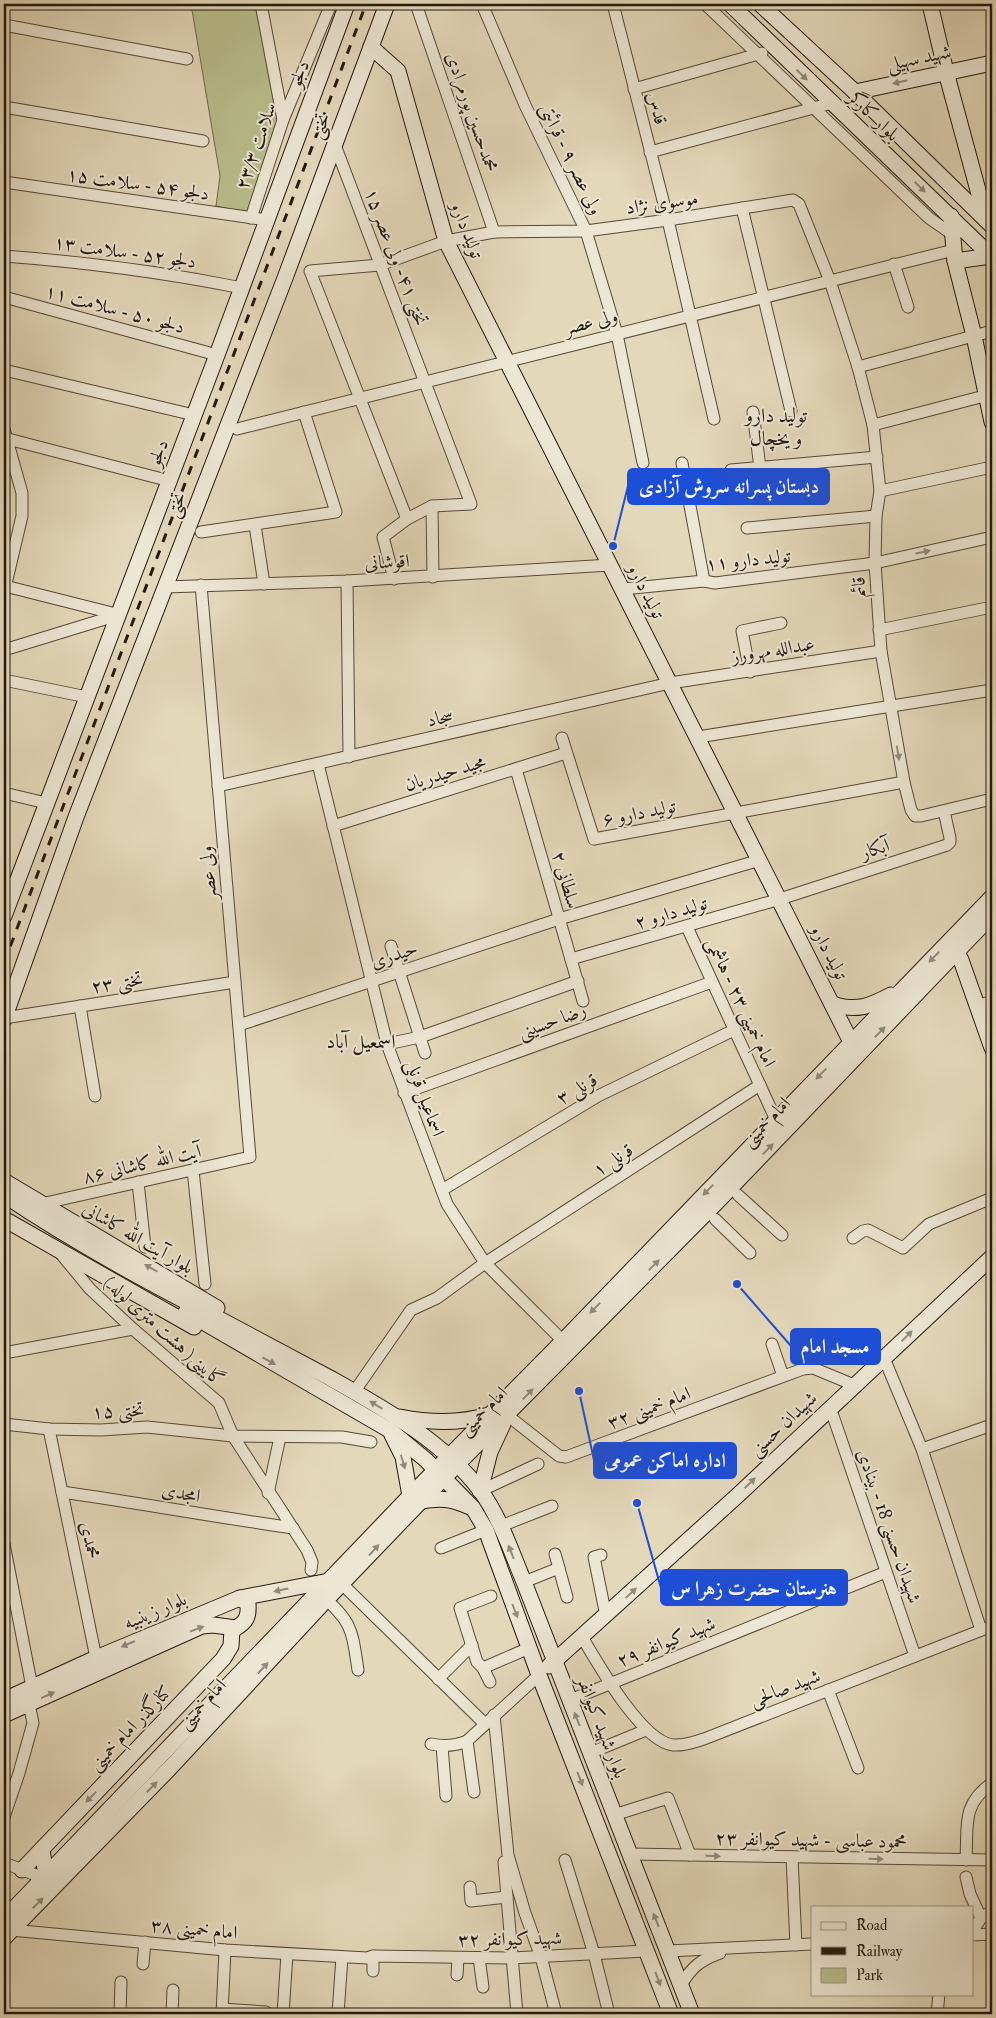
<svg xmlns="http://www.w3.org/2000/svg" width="996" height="2018" font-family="'IM FELL Double Pica',Amiri,serif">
<rect width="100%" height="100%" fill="#e4d8bb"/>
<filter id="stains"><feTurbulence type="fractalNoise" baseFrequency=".004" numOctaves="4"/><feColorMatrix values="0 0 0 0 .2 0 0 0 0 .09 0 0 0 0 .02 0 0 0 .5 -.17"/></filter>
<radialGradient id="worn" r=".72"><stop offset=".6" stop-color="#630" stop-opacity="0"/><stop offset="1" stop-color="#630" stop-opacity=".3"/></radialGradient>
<path fill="#b9bd8c" stroke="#6e6b4e" d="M191 4H256L279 128 248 213 216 206 220 176Z"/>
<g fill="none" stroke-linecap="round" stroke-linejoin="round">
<defs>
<g id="street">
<path d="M261 4 283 120"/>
<path d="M416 4 494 232"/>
<path d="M482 4 525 105 586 231 617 334 643 463"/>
<path d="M613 4 668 220 714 419"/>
<path d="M705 4 929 218 952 234"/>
<path d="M4 25 187 59"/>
<path d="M634 89 762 53"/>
<path d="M4 107 203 141"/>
<path d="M335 145 471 504 432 506 407 519 383 537 394 579"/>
<path d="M650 152 832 103"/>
<path d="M4 182 267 220"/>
<path d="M742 208 791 411"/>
<path d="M251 218 283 120 331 4"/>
<path d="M4 256C84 262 163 272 242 288"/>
<path d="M894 264 908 307"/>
<path d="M4 297 217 355"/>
<path d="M858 367 992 331"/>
<path d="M4 370 194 415"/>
<path d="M753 412 760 468"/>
<path d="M873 425 992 394"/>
<path d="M4 429 22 493V516L4 592"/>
<path d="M237 429 954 250"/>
<path d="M8 439 170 481"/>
<path d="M682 463 704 581"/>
<path d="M731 470 877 457"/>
<path d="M880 491 992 467"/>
<path d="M432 506 433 577"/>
<path d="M407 519 310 271 380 265 446 241 494 232 586 231 668 220 793 200 799 204 830 281 858 367 873 425 880 491 876 516 875 563 881 651 904 782 911 810 915 816H921L992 799"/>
<path d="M255 525 264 584"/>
<path d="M747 528 876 516"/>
<path d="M201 532 336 512 304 412"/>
<path d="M347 581 349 757"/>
<path d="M5 586 116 614"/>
<path d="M165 587 347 581 610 565"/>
<path d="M623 589 704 581 715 583 875 563 992 537"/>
<path d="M879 630 992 607"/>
<path d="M4 650 118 615"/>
<path d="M750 672 742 631 781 623"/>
<path d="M4 680 87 697"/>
<path d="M698 737 992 690"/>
<path d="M562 738 594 839 904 782"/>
<path d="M318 764 387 1044 447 1204 485 1263 563 1341"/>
<path d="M516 769 583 1001"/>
<path d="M218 786 670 683 881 651"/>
<path d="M4 793 46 803"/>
<path d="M333 826 566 753"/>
<path d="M687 927 776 1120"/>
<path d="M391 946 425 1053"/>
<path d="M571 959 780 899 947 845 950 842V838L944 811"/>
<path d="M80 1006 95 1096"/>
<path d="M978 1006 992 1001"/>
<path d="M4 1018 235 982"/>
<path d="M239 1025 559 919 760 860"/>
<path d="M387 1044 420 1037 578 981"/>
<path d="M404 1093 712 982"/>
<path d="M193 1170 205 1284"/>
<path d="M138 1182 145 1247"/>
<path d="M442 1190 598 1096 734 1030"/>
<path d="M738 1195 782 1235"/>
<path d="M41 1204 250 1157 201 585"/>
<path d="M715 1219 750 1253"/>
<path d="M853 1238 863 1231 868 1230 903 1248 929 1224 992 1198"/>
<path d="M61 1254 90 1289 133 1329 219 1403 233 1436 307 1550 312 1562 311 1570"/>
<path d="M772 1344 783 1376"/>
<path d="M4 1353 133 1329"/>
<path d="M884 1358 922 1449 981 1630"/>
<path d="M354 1392 411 1310 437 1298 485 1263 760 1085"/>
<path d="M830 1407 915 1656"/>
<path d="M507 1415 559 1456 566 1457 803 1369 813 1368 854 1385"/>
<path d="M4 1424 49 1429 101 1430 147 1427 233 1436 342 1437 371 1442"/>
<path d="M49 1429 96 1658"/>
<path d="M922 1449 992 1425"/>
<path d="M480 1491 538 1464"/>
<path d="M62 1492C139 1503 216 1517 293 1528"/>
<path d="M268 1493 280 1437"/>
<path d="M501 1526 552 1506"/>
<path d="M4 1544 32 1687"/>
<path d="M441 1548 486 1530"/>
<path d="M555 1554 567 1597"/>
<path d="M601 1555 594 1557 606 1616"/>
<path d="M524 1582 559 1568"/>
<path d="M342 1584 485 1724"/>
<path d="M321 1595C353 1622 352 1631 358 1670"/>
<path d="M582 1637C598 1664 642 1742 673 1745 684 1746 694 1742 704 1739L992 1626"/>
<path d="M483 1668 529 1648"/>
<path d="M438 1679 472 1645"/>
<path d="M490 1682 483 1668 477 1662 460 1608 491 1596"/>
<path d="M828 1690 858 1768"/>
<path d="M570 1700 886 1572"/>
<path d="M494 1715 508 1855 525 1913 541 1957 556 2014"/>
<path d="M467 1741 474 1792"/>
<path d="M431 1744C445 1747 455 1746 467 1741L539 1675"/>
<path d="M442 1746 446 1796"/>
<path d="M590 1753 646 1730"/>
<path d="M614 1815 668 1798 690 1855"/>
<path d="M4 1817 19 1773 33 1723 29 1704"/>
<path d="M629 1854 992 1860"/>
<path d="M792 1857 796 1945"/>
<path d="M565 1860 594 1954 609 2014"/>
<path d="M966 1860C968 1826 961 1805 992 1783"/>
<path d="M504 1862 517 2014"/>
<path d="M4 1863 44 1878"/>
<path d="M966 1877 970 1894 981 1918"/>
<path d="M470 1887 471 1901 507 1897"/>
<path d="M11 1930 225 1950 367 1958 373 1956 512 1958 646 1951"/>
<path d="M972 1932 981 1918 992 1911"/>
<path d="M972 1935 992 1934"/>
<path d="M668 1951 812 1944"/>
<path d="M479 1958 483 1987"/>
<path d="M143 1964 145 1942"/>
<path d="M373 1971V1956"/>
<path d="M457 1975 458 1958"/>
<path d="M681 1985C692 1967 700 1960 720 1953"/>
<path d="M222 2009 266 2012"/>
<path d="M120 2014 121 1982"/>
<path d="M172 2014 173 1990"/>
<path d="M222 2014 225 1950"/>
<path d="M283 2014 287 1954"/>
<path d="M338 2014 342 1957"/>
<path d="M937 2014 939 1994"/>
</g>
<g id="secondary">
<path d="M730 4 992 257"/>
<path d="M760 4 855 92 992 226"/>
<path d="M930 4 946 72 986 220"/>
<path d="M371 47 398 71 446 241 851 1042"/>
<path d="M855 92 992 63"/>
<path d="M951 216 955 261 974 336 992 422"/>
<path d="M955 261 991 256"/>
<path d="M4 916 217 355 347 4"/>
<path d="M952 947 957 952 961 960 992 1048"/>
<path d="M833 1004C857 1012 870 1006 891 995"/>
<path d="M4 1019 76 817 285 278 387 4"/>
<path d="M4 1181 217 1308"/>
<path d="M4 1195C68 1238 138 1277 206 1312 248 1334 289 1356 330 1378 383 1408 443 1441 480 1490 500 1517 511 1551 524 1582L692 2014"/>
<path d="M4 1219 194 1327"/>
<path d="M186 1312 391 1431 426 1460 473 1508 486 1530 539 1675 671 2014"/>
<path d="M400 1417C430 1423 459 1424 489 1415"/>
<path d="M392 1435 403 1457 410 1496"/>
<path d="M480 1491 490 1452 503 1424"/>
<path d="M421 1501C440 1498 451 1498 470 1507"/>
<path d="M549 1666 737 1496 992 1257"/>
<path d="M4 1700 96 1658 240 1598 329 1581"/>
<path d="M4 1715 202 1626 213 1625 236 1628C246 1622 249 1617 248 1604L240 1598"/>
<path d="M22 1870 42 1849"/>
<path d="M46 1876 42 1849 223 1659 231 1646 232 1629"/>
<path d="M4 1919 410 1496 563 1341 992 897"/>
<path d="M4 1938 169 1769 327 1599 421 1501 716 1203 992 915"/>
</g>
</defs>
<use href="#street" stroke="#53493a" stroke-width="13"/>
<use href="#secondary" stroke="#23190f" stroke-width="17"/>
<use href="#street" stroke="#ede6d3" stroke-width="11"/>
<use href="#secondary" stroke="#ede6d3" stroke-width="15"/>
<path stroke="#23190f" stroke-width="3" stroke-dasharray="9 9" stroke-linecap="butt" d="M4 963 366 4"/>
</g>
<defs><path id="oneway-solid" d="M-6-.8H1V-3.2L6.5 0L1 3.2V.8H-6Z" transform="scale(1.25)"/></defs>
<g fill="#928a7b">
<use href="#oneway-solid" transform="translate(802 75) rotate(44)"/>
<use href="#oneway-solid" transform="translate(900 82) rotate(167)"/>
<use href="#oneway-solid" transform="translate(920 187) rotate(44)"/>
<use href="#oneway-solid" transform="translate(923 552) rotate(-12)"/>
<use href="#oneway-solid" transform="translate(898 753) rotate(80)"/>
<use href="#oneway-solid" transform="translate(934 957) rotate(134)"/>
<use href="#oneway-solid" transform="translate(880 1032) rotate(-46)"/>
<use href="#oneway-solid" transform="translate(821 1074) rotate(134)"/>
<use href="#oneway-solid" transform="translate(768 1149) rotate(-46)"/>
<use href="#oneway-solid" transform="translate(708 1190) rotate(134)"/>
<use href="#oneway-solid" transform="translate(654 1265) rotate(-45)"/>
<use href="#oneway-solid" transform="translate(151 1268) rotate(-150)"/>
<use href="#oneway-solid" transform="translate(595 1308) rotate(134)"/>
<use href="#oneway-solid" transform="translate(907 1336) rotate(-44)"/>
<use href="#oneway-solid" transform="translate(269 1361) rotate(29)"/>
<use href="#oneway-solid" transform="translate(528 1394) rotate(-46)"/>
<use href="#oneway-solid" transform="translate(376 1405) rotate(-149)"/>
<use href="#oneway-solid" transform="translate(403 1462) rotate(74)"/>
<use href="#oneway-solid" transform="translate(750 1483) rotate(-44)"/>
<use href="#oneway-solid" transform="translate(374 1550) rotate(-47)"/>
<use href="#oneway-solid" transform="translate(511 1552) rotate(-112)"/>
<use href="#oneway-solid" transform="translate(281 1590) rotate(168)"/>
<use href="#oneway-solid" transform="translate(631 1593) rotate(-43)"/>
<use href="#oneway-solid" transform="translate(515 1611) rotate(69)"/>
<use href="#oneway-solid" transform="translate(197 1629) rotate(-21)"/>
<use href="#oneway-solid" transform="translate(128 1644) rotate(157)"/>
<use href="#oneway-solid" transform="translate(263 1668) rotate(-47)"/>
<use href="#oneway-solid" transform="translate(48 1695) rotate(-24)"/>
<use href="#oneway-solid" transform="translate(577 1719) rotate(-111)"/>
<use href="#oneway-solid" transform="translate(580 1779) rotate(69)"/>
<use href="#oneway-solid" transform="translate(152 1787) rotate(-45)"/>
<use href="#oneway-solid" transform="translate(91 1797) rotate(134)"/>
<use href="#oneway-solid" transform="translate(713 1856) rotate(1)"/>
<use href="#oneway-solid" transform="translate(876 1859) rotate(1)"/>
<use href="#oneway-solid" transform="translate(38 1903) rotate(-45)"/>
<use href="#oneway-solid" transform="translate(656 1920) rotate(-112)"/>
<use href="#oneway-solid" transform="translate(658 1979) rotate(69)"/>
</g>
<g text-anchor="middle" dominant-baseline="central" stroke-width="4" stroke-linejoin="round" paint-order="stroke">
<g font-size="19" fill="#23190f" stroke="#ede6d3">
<text transform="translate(919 58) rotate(-12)">شهید سهیلی</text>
<text transform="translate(299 74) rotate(-69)">دلجو</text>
<text transform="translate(657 108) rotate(75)">قدس</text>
<text transform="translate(472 112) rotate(71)">محمدحسین پورمرادی</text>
<text transform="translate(874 116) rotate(44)">بلوار کارگر</text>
<text transform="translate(320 126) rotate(-70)">تختی</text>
<text transform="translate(256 146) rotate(-71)">سلامت ۲۳/۳</text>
<text transform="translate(571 159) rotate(64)">ولی عصر ۹ - قرائتی</text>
<text transform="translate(138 184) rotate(8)">دلجو ۵۴ - سلامت ۱۵</text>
<text transform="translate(662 203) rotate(-8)">موسوی نژاد</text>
<text transform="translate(467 230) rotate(69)">تولید دارو</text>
<text transform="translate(125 252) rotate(8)">دلجو ۵۲ - سلامت ۱۳</text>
<text transform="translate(396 257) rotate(69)">تختی ۴۱- ولی عصر ۱۵</text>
<text transform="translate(115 309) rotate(15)">دلجو ۵۰ - سلامت ۱۱</text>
<text transform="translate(591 322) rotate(-14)">ولی عصر</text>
<text transform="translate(158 453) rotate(-69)">دلجو</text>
<text transform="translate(176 505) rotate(-71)">تختی</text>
<text transform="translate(748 560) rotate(-6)">تولید دارو ۱۱</text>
<text transform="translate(387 562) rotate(-3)">اقوشانی</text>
<text transform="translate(859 587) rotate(-93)">قائم</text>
<text transform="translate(646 591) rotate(63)">تولید دارو</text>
<text transform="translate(773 650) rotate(-9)">عبدالله مهرورز</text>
<text transform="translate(440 718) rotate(-13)">سجاد</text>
<text transform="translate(445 773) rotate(-17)">مجید حیدریان</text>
<text transform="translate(639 813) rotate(-11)">تولید دارو ۶</text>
<text transform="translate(875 849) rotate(-18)">آبکار</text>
<text transform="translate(208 873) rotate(-95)">ولی عصر</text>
<text transform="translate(566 880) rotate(74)">۲ سلطانی</text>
<text transform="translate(671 913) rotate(-16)">تولید دارو ۲</text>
<text transform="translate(829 952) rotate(63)">تولید دارو</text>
<text transform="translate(394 955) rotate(-18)">حیدری</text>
<text transform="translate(117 983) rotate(-9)">تختی ۲۳</text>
<text transform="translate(741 1002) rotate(65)">امام خمینی ۲۳ - هاشمی</text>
<text transform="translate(552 1021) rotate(-20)">رضا حسینی</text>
<text transform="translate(577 1089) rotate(-30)">قرنلی ۳</text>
<text transform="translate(425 1098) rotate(70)">اسماعیل قرنلی</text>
<text transform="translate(766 1122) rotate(-46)">امام خمینی</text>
<text transform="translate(613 1160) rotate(-33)">قرنلی ۱</text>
<text transform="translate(142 1164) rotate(-13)">آیت الله کاشانی ۸۶</text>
<text transform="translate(138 1238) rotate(30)">بلوار آیت الله کاشانی</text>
<text transform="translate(164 1331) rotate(42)">گایینی( هشت متری لوله )</text>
<text transform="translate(649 1408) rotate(-21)">امام خمینی ۳۲</text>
<text transform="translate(118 1411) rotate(-2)">تختی ۱۵</text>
<text transform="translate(483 1411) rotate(-45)">امام خمینی</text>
<text transform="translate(783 1424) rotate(-43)">شهیدان حسنی</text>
<text transform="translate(181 1493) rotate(11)">امجدی</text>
<text transform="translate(889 1526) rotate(71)">شهیدان حسنی 18 - بینادی</text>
<text transform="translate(90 1540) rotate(78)">محمدی</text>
<text transform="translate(155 1611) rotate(-23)">بلوار زینبیه</text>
<text transform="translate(666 1642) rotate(-22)">شهید کیوانفر ۲۹</text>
<text transform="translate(785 1688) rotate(-21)">شهید صالحی</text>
<text transform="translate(202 1704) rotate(-47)">امام خمینی</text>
<text transform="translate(602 1727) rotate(69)">بلوار شهید کیوانفر</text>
<text transform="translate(130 1728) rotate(-46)">کنارگذر امام خمینی</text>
<text transform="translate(811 1840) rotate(1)">محمود عباسی - شهید کیوانفر ۲۳</text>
<text transform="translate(194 1929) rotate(5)">امام خمینی ۳۸</text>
<text transform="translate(510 1939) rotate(-1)">شهید کیوانفر ۳۲</text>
</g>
<g font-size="20" fill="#23190f" stroke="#ede6d3">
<text x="776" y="415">تولید دارو<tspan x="776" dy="23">و یخچال</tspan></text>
<text x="361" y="1041">اسمعیل آباد</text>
</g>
</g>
<path fill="none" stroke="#1d4ed8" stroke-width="2" d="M613 546L628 486M737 1284L791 1346M579 1391L594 1460M637 1503L661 1588"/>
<g fill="#1d4ed8" stroke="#ede6d3" stroke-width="2">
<circle cx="613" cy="546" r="5"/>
<circle cx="737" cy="1284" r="5"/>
<circle cx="579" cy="1391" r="5"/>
<circle cx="637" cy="1503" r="5"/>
</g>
<g fill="#1d4ed8" stroke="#1d4ed8" stroke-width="2">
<rect x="628" y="469" width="201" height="35" rx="5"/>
<rect x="791" y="1329" width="89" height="35" rx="5"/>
<rect x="594" y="1443" width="142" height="35" rx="5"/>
<rect x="661" y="1570" width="186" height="35" rx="5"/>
</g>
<g font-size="20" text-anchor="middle" font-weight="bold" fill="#fff">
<text x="729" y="493">دبستان پسرانه سروش آزادی</text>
<text x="835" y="1353">مسجد امام</text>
<text x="665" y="1467">اداره اماکن عمومی</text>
<text x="754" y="1595">هنرستان حضرت زهرا س</text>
</g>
<rect width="996" height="2018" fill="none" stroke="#e4d8bb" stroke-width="20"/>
<rect x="5" y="5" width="986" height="2008" fill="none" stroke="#23190f" stroke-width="2.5"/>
<rect x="10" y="10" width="976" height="1998" fill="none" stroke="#23190f"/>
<rect x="811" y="1906" width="162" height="90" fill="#ede6d3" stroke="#9c9485"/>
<rect x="821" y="1922" width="25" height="8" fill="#ede6d3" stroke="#9c9485"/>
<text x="856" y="1930" font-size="15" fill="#23190f">Road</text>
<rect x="821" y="1947" width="25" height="8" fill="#23190f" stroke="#9c9485"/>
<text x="856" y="1956" font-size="15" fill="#23190f">Railway</text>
<rect x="821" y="1968" width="25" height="15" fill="#b9bd8c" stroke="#9c9485"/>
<text x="856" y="1980" font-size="15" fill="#23190f">Park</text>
<rect width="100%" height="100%" filter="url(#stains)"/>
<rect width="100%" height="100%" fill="url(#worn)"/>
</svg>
